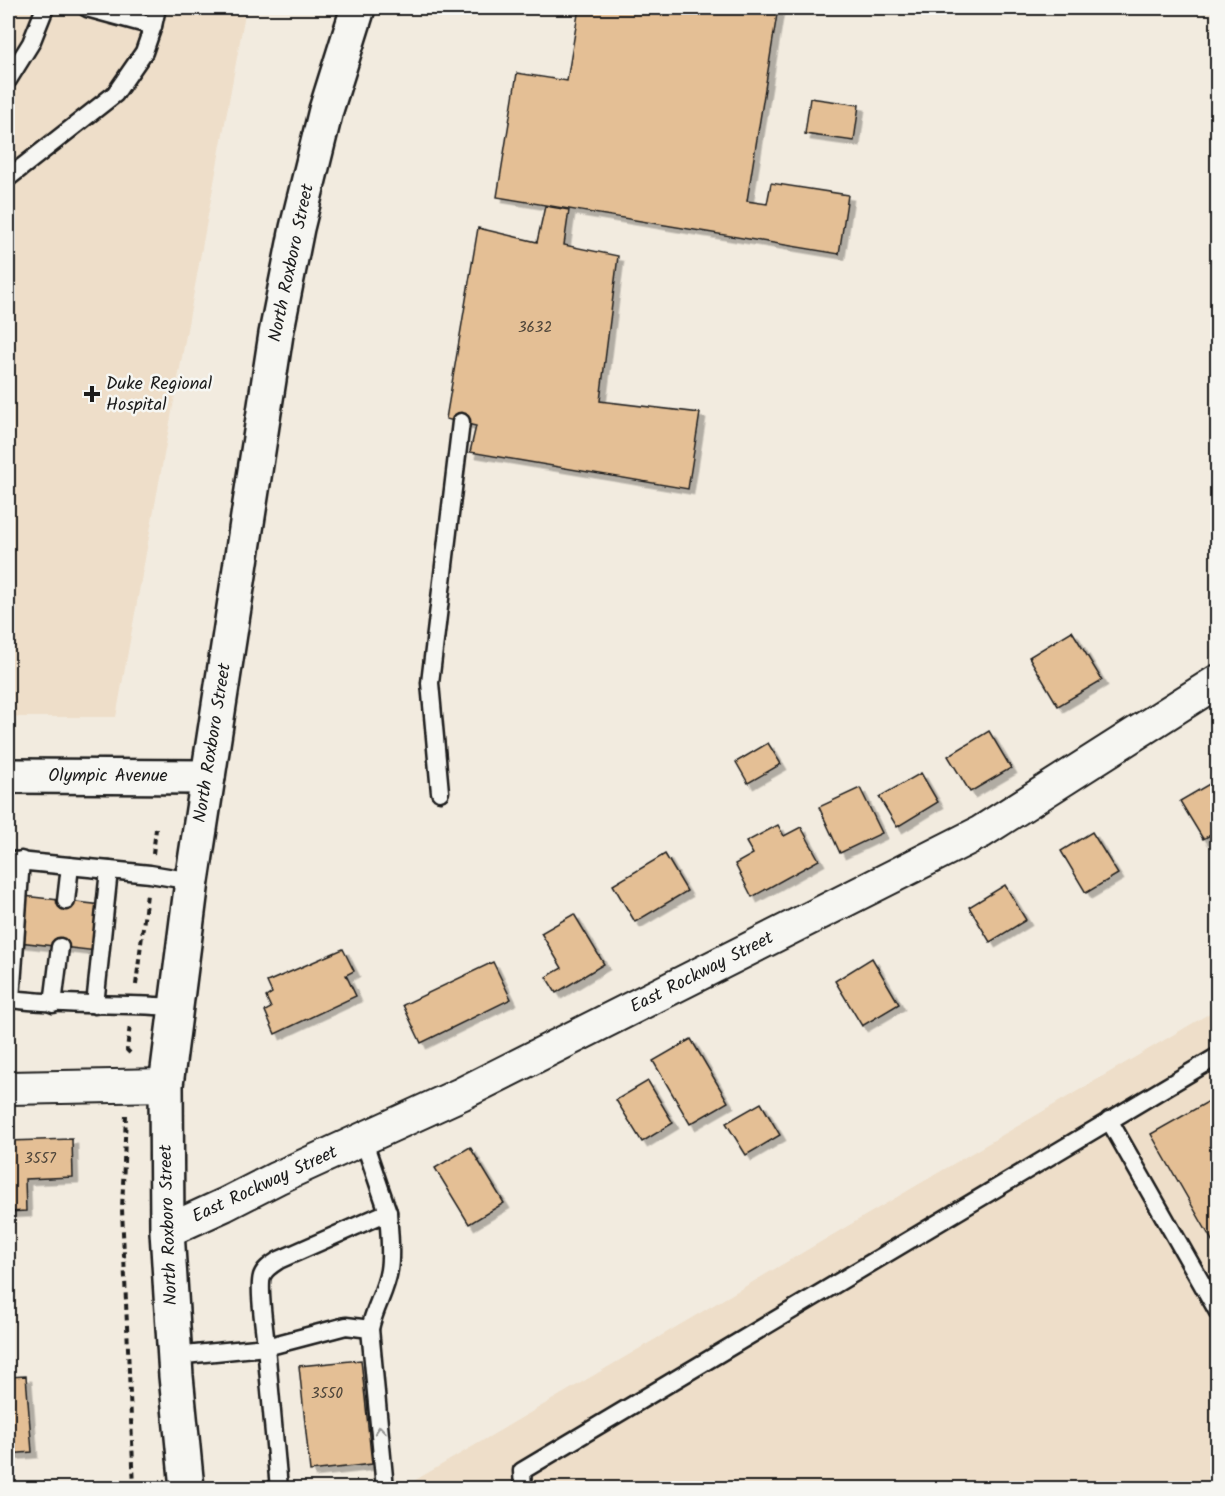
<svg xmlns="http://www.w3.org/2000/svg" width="1225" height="1496" font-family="Kalam,sans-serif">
<defs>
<filter id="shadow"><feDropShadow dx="5.5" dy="5.5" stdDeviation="0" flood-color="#0004"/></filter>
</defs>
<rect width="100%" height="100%" fill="#f2ebdf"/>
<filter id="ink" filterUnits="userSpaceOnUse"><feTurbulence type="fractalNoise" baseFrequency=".0167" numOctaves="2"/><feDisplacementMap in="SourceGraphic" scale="12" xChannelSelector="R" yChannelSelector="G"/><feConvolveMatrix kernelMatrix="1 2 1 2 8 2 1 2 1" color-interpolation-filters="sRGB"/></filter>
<g filter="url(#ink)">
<g fill="#eedec9">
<path d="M8 8H246L116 717H8Z"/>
<path d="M1217 1009V1488H402Z"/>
</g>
<g fill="#e4bf95" stroke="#1c1c1c" stroke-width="1.5" filter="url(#shadow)">
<path d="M579 8H778L747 201 767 204 771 183 848 195 839 254 497 197 517 73 567 81Z"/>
<path d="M810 98 859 105 854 141 805 134Z"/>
<path d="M545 206 569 210 564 245 618 256 600 401 700 413 688 489 470 452 476 426 446 419 478 228 537 242Z"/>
<path d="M1072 631 1102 680 1058 706 1029 657Z"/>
<path d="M989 731 1011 768 970 792 948 756Z"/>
<path d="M768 743 781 764 748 783 736 762Z"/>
<path d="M921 773 938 802 897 827 879 797Z"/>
<path d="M1211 783 1218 793V831L1203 839 1180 801Z"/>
<path d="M860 788 882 833 840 853 819 807Z"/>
<path d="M778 825 784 836 801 827 819 860 752 897 735 864 753 854 746 842Z"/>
<path d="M1092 832 1118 874 1086 893 1061 851Z"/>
<path d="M665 854 687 891 635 922 613 885Z"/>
<path d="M1005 885 1026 920 990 942 969 907Z"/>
<path d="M24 896 102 905 97 951 19 942Z"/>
<path d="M574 914 604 964 556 993 546 977 562 968 541 933Z"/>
<path d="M343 949 354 971 346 975 356 996 275 1034 265 1011 271 1008 266 997 272 993 267 982Z"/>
<path d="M872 958 899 1004 862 1026 835 981Z"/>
<path d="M493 962 511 999 421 1043 403 1005Z"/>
<path d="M691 1039 728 1102 690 1124 653 1061Z"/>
<path d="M648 1081 673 1123 642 1142 616 1100Z"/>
<path d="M1218 1096V1251L1151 1134Z"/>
<path d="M761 1103 780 1135 746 1155 726 1123Z"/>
<path d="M72 1139 73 1177 25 1179 26 1211 8 1212V1141Z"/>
<path d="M470 1147 504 1203 469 1224 435 1168Z"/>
<path d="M361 1360 372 1464 310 1471 299 1366Z"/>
<path d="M26 1376 32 1452 8 1454V1377Z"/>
</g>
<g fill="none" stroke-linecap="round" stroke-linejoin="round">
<defs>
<g id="service">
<path d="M87 8 153 26"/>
<path d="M8 80 31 43 45 8"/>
<path d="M8 178 115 94 144 52 153 26 157 8"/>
<path d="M440 792 430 683 461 422"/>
<path d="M8 860 150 874 192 881"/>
<path d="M21 860 11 999C66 1006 121 1003 175 1007"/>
<path d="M66 901 70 866"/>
<path d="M53 1004 60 947"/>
<path d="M95 1005 109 870"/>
<path d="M1109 1120 1218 1312"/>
<path d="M175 1356 266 1347C265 1331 258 1289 262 1276 265 1268 273 1264 279 1260L388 1212 363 1139"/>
<path d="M279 1488 266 1347 346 1326 370 1329"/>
<path d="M385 1488 370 1329C374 1308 386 1291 389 1270 392 1251 389 1231 388 1212"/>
<path d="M523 1488 522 1471 1218 1056"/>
</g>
<g id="minor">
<path d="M8 1088 166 1085"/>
<path d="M167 1231 224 1205 277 1178 461 1094 981 832 1218 681"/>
</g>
<path id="tertiary" d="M8 776 208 777"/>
<path id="primary" d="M187 1488 176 1376 167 1231 166 1085 192 881 276 334 297 228 326 110 358 8"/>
</defs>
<use href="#service" stroke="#1c1c1c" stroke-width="21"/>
<use href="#minor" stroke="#1c1c1c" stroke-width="36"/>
<use href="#tertiary" stroke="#1c1c1c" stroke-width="38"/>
<use href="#primary" stroke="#1c1c1c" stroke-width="38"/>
<g stroke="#1c1c1c" stroke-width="4" stroke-dasharray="6 4.5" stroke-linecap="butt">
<path d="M153 854 156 829"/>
<path d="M136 985 147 894"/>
<path d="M130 1053 127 1050 130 1025"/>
<path d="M126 1115 122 1209 134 1488"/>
</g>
<use href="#service" stroke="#f6f6f2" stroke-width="16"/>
<use href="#minor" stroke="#f6f6f2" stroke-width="32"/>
<use href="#tertiary" stroke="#f6f6f2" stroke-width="33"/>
<use href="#primary" stroke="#f6f6f2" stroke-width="33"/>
</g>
<defs><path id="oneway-chevron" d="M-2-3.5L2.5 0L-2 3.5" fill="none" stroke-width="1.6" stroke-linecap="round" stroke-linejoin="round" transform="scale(1.5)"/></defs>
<use stroke="#949492" href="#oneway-chevron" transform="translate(380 1430) rotate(-95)"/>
</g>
<path fill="#1c1c1c" stroke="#f6f6f2" stroke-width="2" d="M89 385h6v6h6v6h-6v6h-6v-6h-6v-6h6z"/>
<g text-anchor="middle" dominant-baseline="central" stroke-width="5" stroke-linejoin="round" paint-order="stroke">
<g font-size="15" fill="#4e453a">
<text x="535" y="328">3632</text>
<text x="40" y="1159">3557</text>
<text x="327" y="1394">3550</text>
</g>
<g font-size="18" fill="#1c1c1c" stroke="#f6f6f2">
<text transform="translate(292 263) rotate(-78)">North Roxboro Street</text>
<text transform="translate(213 743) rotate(-81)">North Roxboro Street</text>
<text x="108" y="776">Olympic Avenue</text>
<text transform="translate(702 973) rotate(-27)">East Rockway Street</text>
<text transform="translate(265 1185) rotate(-25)">East Rockway Street</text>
<text transform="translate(169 1225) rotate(-92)">North Roxboro Street</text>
</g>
<g font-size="18" fill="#1c1c1c" stroke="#f6f6f2" text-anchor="start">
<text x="106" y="384">Duke Regional<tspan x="106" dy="21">Hospital</tspan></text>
</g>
</g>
<rect width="1225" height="1496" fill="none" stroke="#f6f6f2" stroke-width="30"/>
<rect x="15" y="15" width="1195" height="1466" fill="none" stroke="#1c1c1c" stroke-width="2" filter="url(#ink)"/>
</svg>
